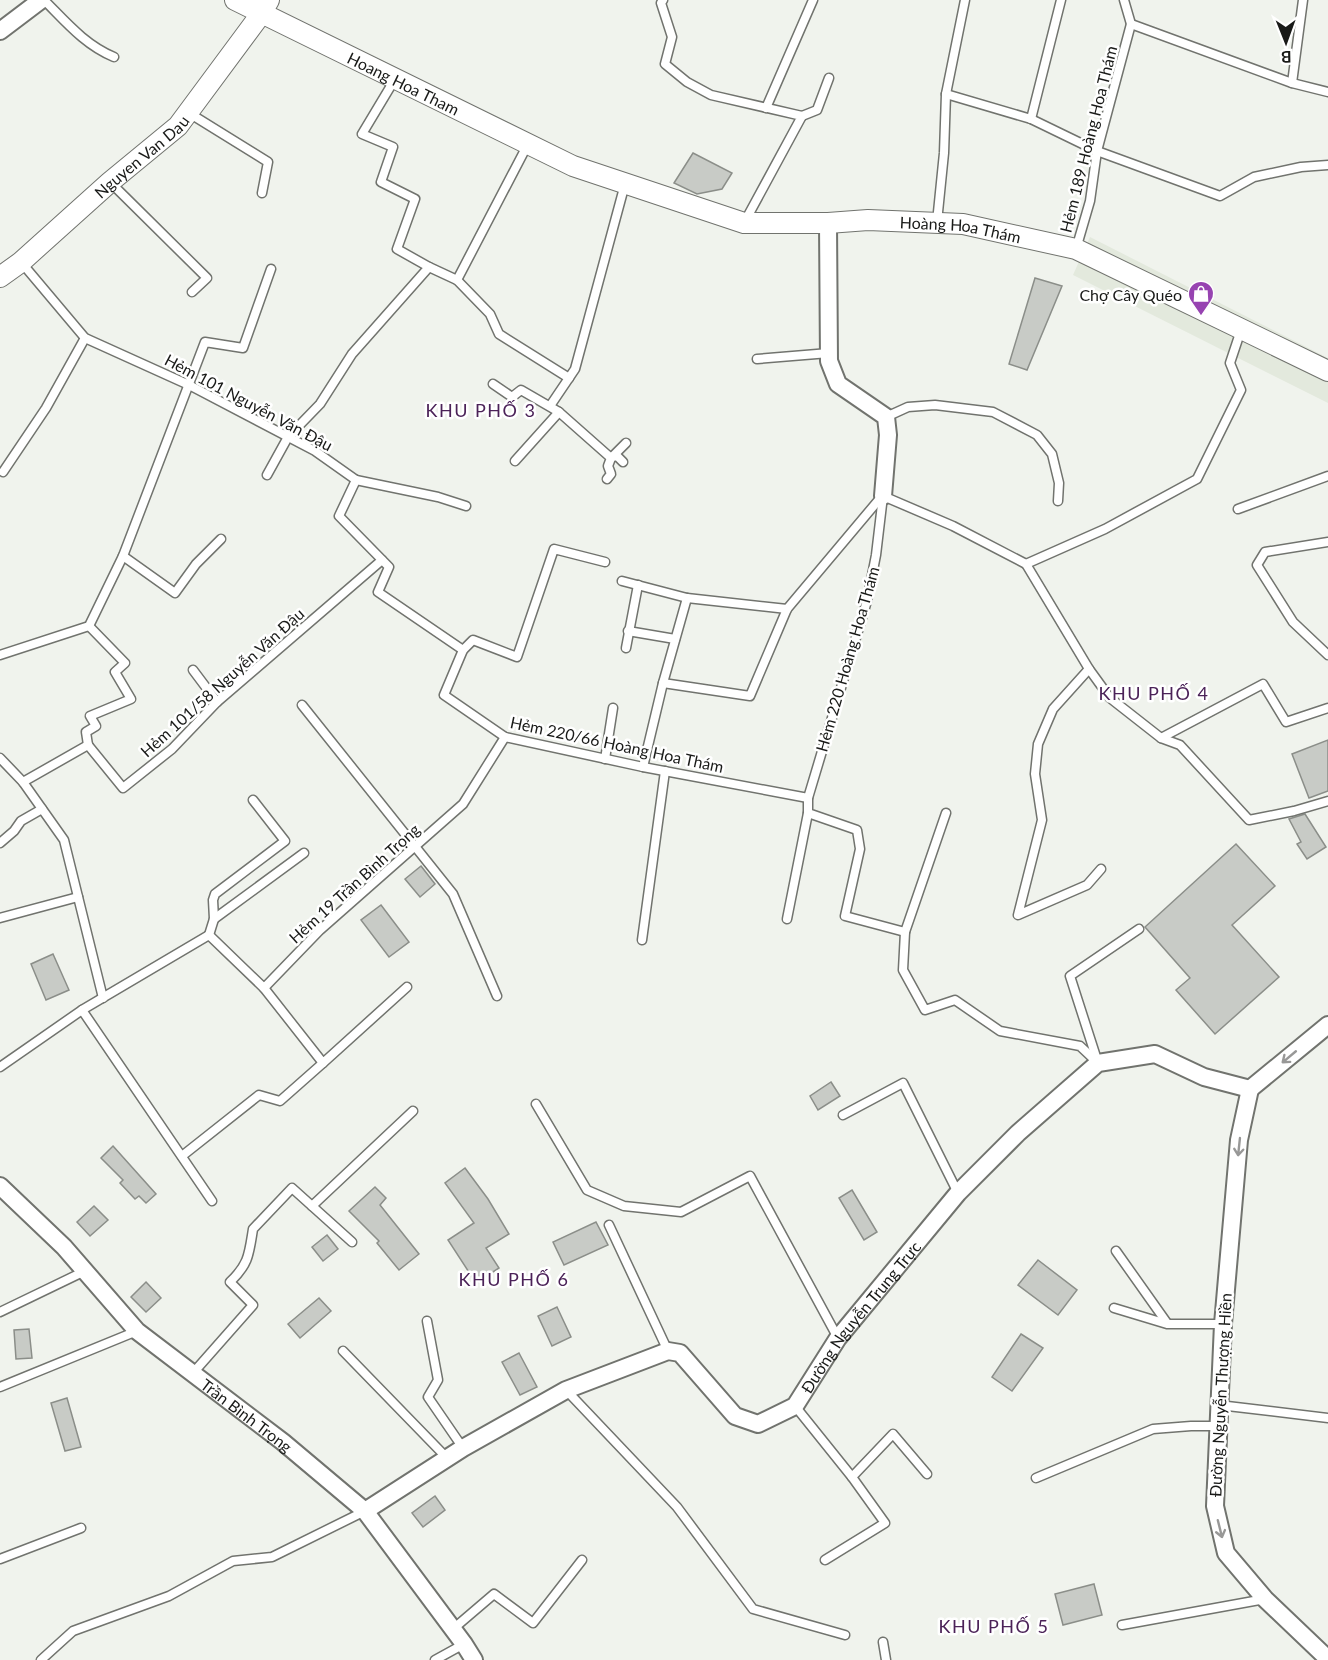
<svg xmlns="http://www.w3.org/2000/svg" width="1328" height="1660" font-family="Lato,sans-serif">
<rect width="100%" height="100%" fill="#f0f3ed"/>
<path fill="#e3e9dd" d="M1090 237 1328 358V403L1073 275Z"/>
<g fill="#c8cbc6" stroke="#8b8e89" stroke-width="1.5">
<path d="M693 153 732 173 722 189 697 194 674 183Z"/>
<path d="M1035 278 1062 286 1027 370 1009 364Z"/>
<path d="M1328 740V791L1309 798 1292 754Z"/>
<path d="M1305 814 1326 847 1307 859 1297 844 1301 842 1289 819Z"/>
<path d="M1236 844 1275 886 1232 925 1279 977 1215 1034 1176 990 1190 978 1145 927Z"/>
<path d="M421 866 435 884 420 897 405 879Z"/>
<path d="M381 905 409 942 389 957 361 920Z"/>
<path d="M53 954 69 990 46 1000 31 964Z"/>
<path d="M831 1082 840 1096 818 1110 810 1096Z"/>
<path d="M113 1146 156 1194 146 1203 139 1196 135 1199 120 1183 123 1180 101 1158Z"/>
<path d="M465 1168 488 1199 509 1234 486 1248 499 1268 476 1283 448 1240 474 1223 445 1183Z"/>
<path d="M375 1187 386 1198 380 1205 419 1254 399 1270 377 1243 379 1241 349 1211Z"/>
<path d="M852 1190 877 1232 864 1240 839 1198Z"/>
<path d="M94 1206 108 1220 90 1236 77 1222Z"/>
<path d="M596 1222 608 1245 564 1265 553 1242Z"/>
<path d="M327 1235 338 1249 323 1261 312 1247Z"/>
<path d="M1038 1260 1077 1290 1058 1315 1018 1285Z"/>
<path d="M146 1282 161 1298 146 1312 131 1297Z"/>
<path d="M319 1298 331 1311 300 1338 288 1324Z"/>
<path d="M557 1307 571 1337 552 1346 538 1316Z"/>
<path d="M29 1329 32 1358 16 1359 14 1330Z"/>
<path d="M1021 1334 1043 1348 1012 1391 992 1377Z"/>
<path d="M519 1353 537 1387 520 1395 502 1362Z"/>
<path d="M67 1398 81 1447 65 1451 51 1403Z"/>
<path d="M435 1496 445 1510 423 1527 412 1513Z"/>
<path d="M1094 1584 1102 1615 1063 1625 1055 1594Z"/>
</g>
<g fill="none" stroke-linecap="round" stroke-linejoin="round">
<defs>
<g id="service">
<path d="M44 0C66 22 85 45 114 57"/>
<path d="M663 0 661 3 672 37 665 64 687 82 711 95 802 116 744 223"/>
<path d="M1131 24 1292 83 1328 92"/>
<path d="M1292 83 1303 0"/>
<path d="M946 94 1031 119 1097 151 1220 196 1254 177 1301 167 1328 165"/>
<path d="M766 108 813 0"/>
<path d="M189 113 268 162 262 193"/>
<path d="M802 116 817 110 829 78"/>
<path d="M1031 119 1061 0"/>
<path d="M110 182 207 278 192 292"/>
<path d="M937 222 944 153 946 94 965 0"/>
<path d="M1076 249 1090 201 1097 151 1131 24 1124 0"/>
<path d="M21 262 85 338 189 385 315 451 356 480 339 516 389 567 378 592 463 650"/>
<path d="M429 267 457 280 528 144"/>
<path d="M457 280 490 314 499 334 569 378"/>
<path d="M1241 330 1230 363 1241 390 1197 479 1105 529 1026 564 1089 669 1110 698 1161 738 1180 745 1249 820 1294 811 1328 801"/>
<path d="M757 359 829 353"/>
<path d="M493 384 512 397 521 390 559 412 515 461"/>
<path d="M550 406 575 369 625 184"/>
<path d="M559 412 611 458 608 466 611 474 607 479"/>
<path d="M886 417 908 407 935 405 993 412 1037 435 1052 454 1059 483 1058 501"/>
<path d="M611 457 617 456 623 462"/>
<path d="M611 458 626 443"/>
<path d="M3 472 46 408 85 338"/>
<path d="M267 475 288 437 320 404 352 354 429 267 397 249 415 199 381 182 393 147 362 134 395 79"/>
<path d="M356 480 438 497 466 506"/>
<path d="M883 496 876 555 867 601 808 798V813L857 830 860 849 845 916 905 932"/>
<path d="M883 496 953 526 1026 564"/>
<path d="M1238 509 1328 476"/>
<path d="M1328 542 1265 552 1257 565 1293 622 1328 655"/>
<path d="M123 556 175 593 196 564 221 539"/>
<path d="M605 562 554 549 517 657 473 640 463 650 444 695 505 737 643 767 808 798"/>
<path d="M622 581 687 598 787 609"/>
<path d="M628 631 675 639"/>
<path d="M626 648 638 585"/>
<path d="M0 655 89 626 123 556 205 342 243 348 271 269"/>
<path d="M1089 669 1053 709 1038 744 1035 774 1042 820 1018 915 1087 885 1101 869"/>
<path d="M193 670 217 702"/>
<path d="M663 683 750 696 787 609 882 496"/>
<path d="M302 705 453 894 497 996"/>
<path d="M1161 738 1263 684 1286 722 1328 708"/>
<path d="M88 745 123 788 172 749 217 702 382 560"/>
<path d="M88 745 86 732 96 726 90 716 131 699 115 672 125 663 89 626"/>
<path d="M0 758 23 782 64 840 103 998"/>
<path d="M605 759 613 708"/>
<path d="M643 767 663 683 687 598"/>
<path d="M23 782 88 745"/>
<path d="M946 813 905 932 903 970 925 1010 955 1000 1000 1031 1080 1046 1098 1063"/>
<path d="M0 843 14 831 21 821 42 809"/>
<path d="M0 918 78 897"/>
<path d="M214 919 304 853"/>
<path d="M787 919 808 813"/>
<path d="M209 935 214 919 213 900 215 894 285 841 253 800"/>
<path d="M642 940 665 771"/>
<path d="M264 988 323 1063 407 987"/>
<path d="M82 1010 212 1201"/>
<path d="M1098 1063 1070 976 1139 929"/>
<path d="M0 1067 82 1010 209 935 264 988 320 930 463 804 505 737"/>
<path d="M536 1104 587 1190 624 1206 681 1212 750 1176 838 1338"/>
<path d="M843 1115 903 1083 958 1193"/>
<path d="M182 1156 259 1095 280 1101 323 1063"/>
<path d="M312 1206 413 1111"/>
<path d="M609 1225 668 1351"/>
<path d="M1116 1251 1167 1323"/>
<path d="M1114 1308 1167 1324H1223"/>
<path d="M0 1312 85 1271"/>
<path d="M427 1321 438 1380 428 1397 463 1448"/>
<path d="M343 1351 447 1458"/>
<path d="M193 1373 253 1305 230 1282C249 1264 249 1254 253 1229L292 1188 352 1242"/>
<path d="M0 1387 137 1331"/>
<path d="M566 1390 677 1507 753 1609 845 1635"/>
<path d="M1219 1405 1328 1418"/>
<path d="M795 1406 852 1477 893 1434 927 1474"/>
<path d="M1036 1478 1153 1429 1191 1426H1217"/>
<path d="M0 1559 81 1528"/>
<path d="M825 1560 885 1523 852 1477"/>
<path d="M1122 1625 1265 1599"/>
<path d="M453 1629 494 1594 533 1623 582 1560"/>
<path d="M883 1642 886 1660"/>
<path d="M41 1660 73 1631 169 1596 233 1561 272 1557 365 1511"/>
<path d="M435 1660 464 1644"/>
</g>
<g id="minor">
<path d="M0 31 41 0"/>
<path d="M828 223 829 361 838 384 886 417 888 435 883 496"/>
<path d="M1250 1089 1239 1140 1223 1324 1215 1506 1226 1553 1265 1599 1328 1659"/>
<path d="M1250 1089 1328 1025"/>
<path id="s1" d="M0 1186 64 1247 137 1331 283 1442 365 1511 464 1644 474 1660"/>
<path id="s2" d="M365 1511 463 1448 566 1390 668 1351 680 1353 735 1416 758 1424 795 1406 838 1338 958 1193 1018 1133 1098 1063 1155 1054 1204 1077 1250 1089"/>
</g>
<g id="tertiary">
<path id="s3" d="M235 0 573 166 744 223H828L868 220 963 224 1076 249 1328 371"/>
<path id="s4" d="M0 277 21 262 110 182 178 126 261 14 269 0"/>
</g>
</defs>
<use href="#service" stroke="#71736e" stroke-width="11"/>
<use href="#minor" stroke="#71736e" stroke-width="20"/>
<use href="#tertiary" stroke="#71736e" stroke-width="22"/>
<use href="#service" stroke="#fff" stroke-width="8"/>
<use href="#minor" stroke="#fff" stroke-width="16"/>
<use href="#tertiary" stroke="#fff" stroke-width="20"/>
</g>
<defs><path id="oneway-shaft" d="M-6 0H5M1.5-3L5.5 0L1.5 3" fill="none" stroke-width="1.6" stroke-linecap="round" stroke-linejoin="round" transform="scale(1.5)"/></defs>
<g stroke="#989897">
<use href="#oneway-shaft" transform="translate(1289 1057) rotate(140)"/>
<use href="#oneway-shaft" transform="translate(1239 1147) rotate(96)"/>
<use href="#oneway-shaft" transform="translate(1220 1529) rotate(76)"/>
</g>
<defs>
<symbol id="shop-pin" viewBox="-11 -11 22 30"><path d="M0 17L-7.5 6A9.5 9.5 0 1 1 7.5 6Z" fill="#9743b1" stroke="#fff"/><path d="M-5-2.5h2.3a2.7 3.5 0 0 1 5.4 0H5L5.5 6h-11ZM-1.5-2.5h3a1.5 2.3 0 0 0-3 0Z" fill="#fff"/></symbol>
</defs>
<g fill-rule="evenodd">
<use href="#shop-pin" x="1186" y="279" width="30" height="40"/>
</g>
<g text-anchor="middle" dominant-baseline="central" stroke-width="5" stroke-linejoin="round" paint-order="stroke">
<g font-size="16" fill="#191a18" stroke="#fff">
<text stroke="none"><textPath href="#s3" startOffset="188">Hoang Hoa Tham</textPath></text>
<text transform="translate(1088 139) rotate(-76)">Hẻm 189 Hoàng Hoa Thám</text>
<text stroke="none"><textPath href="#s4" startOffset="186">Nguyen Van Dau</textPath></text>
<text stroke="none"><textPath href="#s3" startOffset="774">Hoàng Hoa Thám</textPath></text>
<text transform="translate(249 402) rotate(28)">Hẻm 101 Nguyễn Văn Đậu</text>
<text transform="translate(847 659) rotate(-74)">Hẻm 220 Hoàng Hoa Thám</text>
<text transform="translate(222 682) rotate(-42)">Hẻm 101/58 Nguyễn Văn Đậu</text>
<text transform="translate(617 744) rotate(12)">Hẻm 220/66 Hoàng Hoa Thám</text>
<text transform="translate(354 883) rotate(-42)">Hẻm 19 Trần Bình Trọng</text>
<text stroke="none"><textPath href="#s2" startOffset="616">Đường Nguyễn Trung Trực</textPath></text>
<text transform="translate(1220 1395) rotate(-87)">Đường Nguyễn Thượng Hiền</text>
<text stroke="none"><textPath href="#s1" startOffset="338">Trần Bình Trọng</textPath></text>
</g>
<g font-size="16" fill="#191a18" stroke="#fff" text-anchor="end">
<text x="1182" y="294">Chợ Cây Quéo</text>
</g>
<g font-size="18" letter-spacing="1.5" fill="#4b2258" stroke="#fff">
<text x="481" y="410">KHU PHỐ 3</text>
<text x="1154" y="693">KHU PHỐ 4</text>
<text x="514" y="1279">KHU PHỐ 6</text>
<text x="994" y="1626">KHU PHỐ 5</text>
</g>
</g>
<g transform="translate(1286 42) rotate(179)" stroke="#ffffff" stroke-width="4.5" paint-order="stroke">
<path d="M0-4.5L10 22L0 15L-10 22Z" fill="#191a18"/>
<text y="-9" font-size="16" font-weight="bold" text-anchor="middle" fill="#191a18">B</text>
</g>
</svg>
